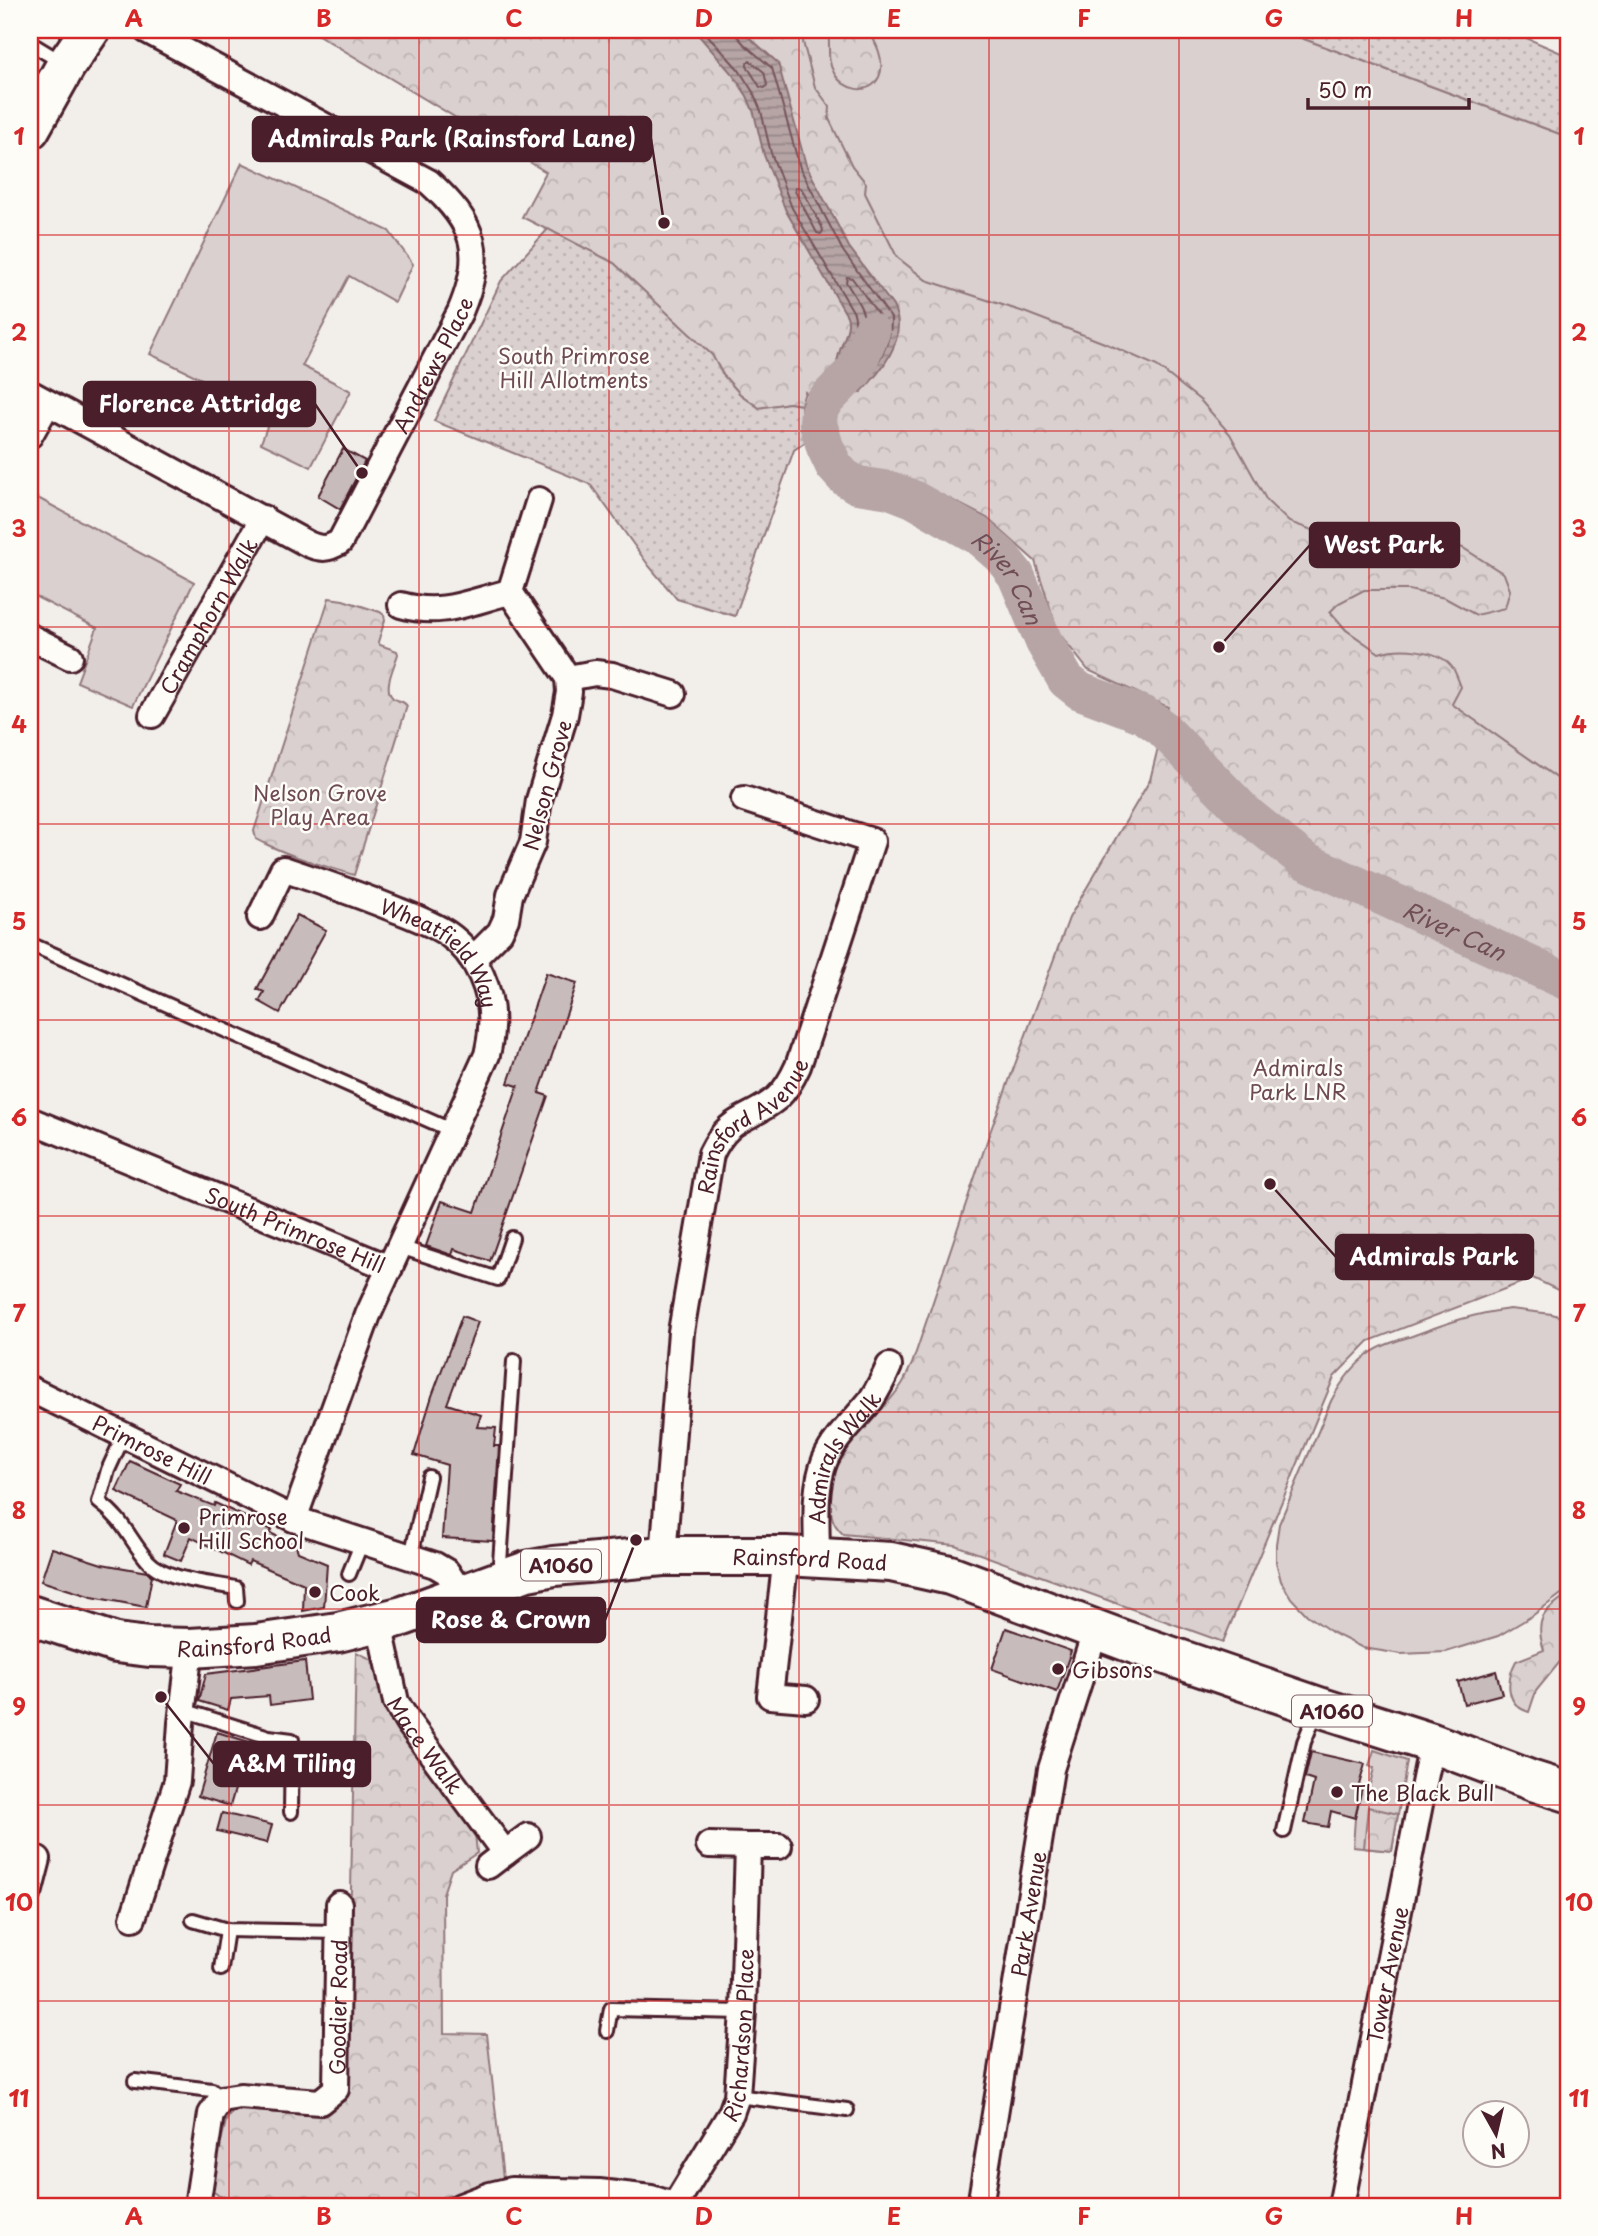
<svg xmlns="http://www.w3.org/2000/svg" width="1598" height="2236" font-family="'Playpen Sans',sans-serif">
<defs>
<pattern id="forest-crowns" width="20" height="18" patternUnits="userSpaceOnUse" patternTransform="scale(1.75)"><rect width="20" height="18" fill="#d9d0cf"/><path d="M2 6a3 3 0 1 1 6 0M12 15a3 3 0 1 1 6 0" fill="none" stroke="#bcb2b2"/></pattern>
<pattern id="garden-dots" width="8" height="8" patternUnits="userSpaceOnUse" patternTransform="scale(1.75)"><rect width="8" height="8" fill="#d9d0cf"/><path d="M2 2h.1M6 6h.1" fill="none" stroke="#bcb2b2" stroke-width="1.8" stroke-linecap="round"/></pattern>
<pattern id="water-rules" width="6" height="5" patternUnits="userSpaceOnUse" patternTransform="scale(1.75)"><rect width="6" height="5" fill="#b7a5a6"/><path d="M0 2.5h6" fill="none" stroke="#978687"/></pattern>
</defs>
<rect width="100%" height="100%" fill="#f2efeb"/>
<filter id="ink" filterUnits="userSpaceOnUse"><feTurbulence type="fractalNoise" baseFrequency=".0143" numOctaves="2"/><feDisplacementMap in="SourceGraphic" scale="14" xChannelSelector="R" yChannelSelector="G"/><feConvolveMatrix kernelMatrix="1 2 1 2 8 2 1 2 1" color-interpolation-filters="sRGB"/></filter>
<g filter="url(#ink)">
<g fill="#d9d0cf" stroke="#92787d" stroke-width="2">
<path d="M741 30H1280L1568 137V786L1346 630 1313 591 942 350Z"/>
<path d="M242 163 389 231 413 264 395 302 349 276 302 366 351 391 311 467 261 443 272 413 150 354Z"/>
<path d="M36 497 194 582 133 706 77 682 97 628 30 594V508Z"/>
<path d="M1510 1309 1552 1314 1568 1319V1589L1532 1616 1498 1636 1446 1652 1401 1654 1363 1648 1333 1633 1307 1615 1291 1598 1281 1581 1276 1562V1544L1279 1524 1331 1401C1341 1382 1353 1365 1372 1352 1383 1344 1399 1340 1412 1336 1444 1324 1475 1313 1510 1309Z"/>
<path d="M1374 1750 1407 1761 1392 1851 1353 1847 1355 1818 1362 1787 1369 1788 1374 1768 1369 1766Z"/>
</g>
<g fill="url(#forest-crowns)" stroke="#92787d" stroke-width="2">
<path d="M310 30H806L803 42 815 87 830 107 829 119 852 166 866 183 865 193 897 257 926 280 1024 312 1107 344 1157 366 1201 401 1230 434 1267 501 1289 522 1315 531 1387 526 1463 548 1504 574 1510 590 1505 608 1476 615 1445 598 1409 590H1364L1339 603 1330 612 1346 630 1379 653C1398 647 1438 648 1452 667 1456 672 1458 680 1461 687L1452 704 1568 786V1295L1533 1278 1369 1341 1334 1377 1223 1642 955 1545 843 1534C832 1524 831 1516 830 1501 829 1451 877 1422 902 1384 906 1378 908 1371 912 1364L989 1135 1069 918 1150 780 1168 707 1088 670 1058 632 1035 561 987 518 909 478 860 467C845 458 842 444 835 429 829 416 814 403 805 392L801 405 789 403 759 408 740 394 723 375 712 355 614 263 522 217 546 172Z"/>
<path d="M827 30H867C876 41 886 62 879 77 869 97 843 90 834 73 825 57 832 44 827 30Z"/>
<path d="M329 598 343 600 380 612 384 615 385 620 378 642 380 645 397 651 398 654C395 665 382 689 393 698 399 702 403 700 407 706L354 875C322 865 287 856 256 839L254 831Z"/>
<path d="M1568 1594V1652L1536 1691 1529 1712C1505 1705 1506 1680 1516 1661L1544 1650C1534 1620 1543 1611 1568 1594Z"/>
<path d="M356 1652 373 1660 389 1712 475 1833 477 1853 451 1870 443 1894 444 2033 487 2034 503 2179 416 2206 343 2205 219 2196 213 2191 211 2182 226 2121 231 2113 239 2107 343 2091 351 1890Z"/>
<path d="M1368 1807 1398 1814 1392 1851 1364 1848Z"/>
</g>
<g fill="url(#garden-dots)" stroke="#92787d" stroke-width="2">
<path d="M1280 30H1508L1568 56V137Z"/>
<path d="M548 229 614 263 712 355 723 375 740 394 759 408 789 403 801 405V421L807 441 794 450 735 616 677 599 649 566 590 484 434 421 501 281Z"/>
</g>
<path fill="url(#water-rules)" stroke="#8b6f75" stroke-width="2" d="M694 30H741L778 63 806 165 849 247 893 306C909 337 882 371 861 392L837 364C838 346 852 330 847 316L786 211 764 155 754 113 747 96 733 75Z"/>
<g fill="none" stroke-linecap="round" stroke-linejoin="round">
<g stroke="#76555c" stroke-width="2">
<path d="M703 30 739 70 753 92 761 111 771 153 792 208 854 313C859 331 846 343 844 361L859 379 863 380C879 366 892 340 891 318L843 251 800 168 772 68 744 44 737 36 736 30"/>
<path d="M750 61 764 72 767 85 765 88 760 87 747 66V63Z"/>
<path d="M796 187 801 188 822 227 823 231 821 234 817 233 795 191Z"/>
<path d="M847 277 852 278 883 321C882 336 874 357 863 367L860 366 853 357C856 348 862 339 864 330 868 313 854 296 846 282Z"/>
</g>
<path stroke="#b7a5a6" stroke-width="38" id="s1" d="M871 332 855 370 823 403 819 412 818 423 825 447 834 466 844 477 857 485 890 490 913 499 978 536 1001 556 1016 575 1044 642 1066 680 1080 691 1144 715 1162 728 1247 815 1305 861 1568 982"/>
</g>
<g fill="#c8bbbb" stroke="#4a1f2b" stroke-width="2">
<path d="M343 449 365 461 340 509 318 496Z"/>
<path d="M297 915 326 930 280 1013 259 1001 264 992 257 989Z"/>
<path d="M546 973 577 983 539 1093 548 1096 490 1261 454 1249 452 1255 426 1246 442 1201 475 1212 518 1086 508 1083Z"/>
<path d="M462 1316 478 1322 447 1404 481 1415 477 1427 496 1428 494 1446H499L493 1541 442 1538 447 1465 414 1455 432 1396Z"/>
<path d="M130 1461 180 1484 176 1491 214 1506 215 1503 243 1516 272 1530 270 1533 296 1545 298 1552 327 1564 324 1607 303 1611 304 1584 250 1561 248 1565 191 1537 181 1561 164 1554 177 1520 116 1491Z"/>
<path d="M52 1548 102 1564 147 1572 152 1576 146 1607 92 1597 41 1581Z"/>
<path d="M1006 1628 1071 1651 1057 1692 992 1669Z"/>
<path d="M305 1661 309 1700 270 1705 269 1696 231 1699 228 1710 199 1701 206 1674Z"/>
<path d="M1496 1671 1502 1694 1464 1704 1458 1682Z"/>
<path d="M217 1732 249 1742 230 1806 198 1796Z"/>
<path d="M1311 1752 1365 1764 1359 1785 1362 1787 1355 1818 1331 1811 1328 1827 1305 1823 1314 1781 1305 1778Z"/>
<path d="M222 1813 272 1825 267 1843 217 1831Z"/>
</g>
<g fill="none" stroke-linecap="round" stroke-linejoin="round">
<defs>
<g id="lane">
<path d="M30 43 63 63"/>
<path d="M30 944 453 1131"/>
<path d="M400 1247 498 1279 512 1238"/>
<path d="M124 1435 108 1470 99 1502C124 1520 129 1539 148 1561 165 1580 211 1583 236 1588L237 1601"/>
<path d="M411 1556 429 1477"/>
<path d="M349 1574 362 1542"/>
<path d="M499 1577 514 1361"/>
<path d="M183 1710 269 1737 292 1740 291 1812"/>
<path d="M1284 1831 1304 1742 1317 1710"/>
<path d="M193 1920 227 1930 338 1932"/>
<path d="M221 1969 227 1930"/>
<path d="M607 2031 611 2009 743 2012"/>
<path d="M135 2081 212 2090 221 2099"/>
<path d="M737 2096 847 2110"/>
</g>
<g id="street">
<path id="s2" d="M30 393 308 544C322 550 328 549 340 542L460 312C485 253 476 225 429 182L146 30"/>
<path d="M30 435 48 403"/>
<path d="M510 592 539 500"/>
<path d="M401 605C443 617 471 601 510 592L568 678 569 692 565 715 539 800 533 842 510 895 506 919 500 932 473 959"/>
<path d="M30 637 70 657"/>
<path d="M568 678 595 673 612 675 673 694"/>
<path id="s3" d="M152 715 263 518"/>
<path id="s4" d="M260 917 283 869C319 881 354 893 389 907 409 915 430 922 448 934 477 954 494 994 491 1028 491 1037 489 1046 487 1055L368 1315 294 1519"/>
<path id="s5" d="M30 1120 390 1268"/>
<path id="s6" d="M30 1389 294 1519 435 1565 447 1572 462 1595"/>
<path id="s7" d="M663 1556 681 1332 711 1154C730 1114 748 1122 777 1098 787 1089 793 1077 798 1066L872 841 744 799"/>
<path d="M786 1556 770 1696 806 1699"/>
<path id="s8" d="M817 1557C817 1525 813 1490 825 1460 835 1437 856 1419 871 1400 878 1389 884 1378 889 1366"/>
<path id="s9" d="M379 1623 396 1702 408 1722 505 1853 488 1866"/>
<path d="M709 1845 748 1846"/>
<path d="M505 1853 528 1836"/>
<path d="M30 1857 38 1859 30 1890"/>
<path d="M133 1918 177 1781 181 1723 190 1648"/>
<path id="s10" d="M675 2205 731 2113 737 2096 743 2012 748 1846H779"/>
<path id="s11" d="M197 2206 211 2114 221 2099 240 2096 320 2102 336 2089 339 1904"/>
<path d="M461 2206 490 2195 511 2190 599 2192 651 2198 676 2206"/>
<path id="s12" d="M980 2206 1051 1769 1096 1629"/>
<path id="s13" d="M1341 2206 1432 1743"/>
</g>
<g id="primary">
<path d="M30 129 66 65 90 30"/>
<path id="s14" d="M30 1615 116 1643 149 1647 190 1648 256 1644 338 1632 403 1616 527 1571 554 1566 663 1556H786L891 1562 950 1575 1126 1641 1319 1707 1432 1743 1533 1781 1568 1792"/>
</g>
</defs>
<use href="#lane" stroke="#4a1f2b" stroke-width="18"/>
<use href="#street" stroke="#4a1f2b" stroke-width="30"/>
<use href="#primary" stroke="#4a1f2b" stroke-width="44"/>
<use href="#lane" stroke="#fdfcf7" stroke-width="12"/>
<use href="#street" stroke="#fdfcf7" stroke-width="24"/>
<use href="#primary" stroke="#fdfcf7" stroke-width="38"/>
</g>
</g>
<path fill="none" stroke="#d62828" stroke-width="2" stroke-opacity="0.55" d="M229 30V2206M419 30V2206M609 30V2206M799 30V2206M989 30V2206M1179 30V2206M1369 30V2206M30 235H1568M30 431H1568M30 627H1568M30 824H1568M30 1020H1568M30 1216H1568M30 1412H1568M30 1609H1568M30 1805H1568M30 2001H1568"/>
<g fill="#4a1f2b" stroke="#fdfcf7" stroke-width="2.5">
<circle cx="184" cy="1528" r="7"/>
<circle cx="315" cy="1592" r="7"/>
<circle cx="1058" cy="1669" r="7"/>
<circle cx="1337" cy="1792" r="7"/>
</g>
<g text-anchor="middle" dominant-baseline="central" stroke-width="5" stroke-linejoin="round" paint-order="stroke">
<g fill="#fdfcf7" stroke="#806168" stroke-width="2">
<rect x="521" y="1549.5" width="80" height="31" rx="5"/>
<rect x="1292" y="1695.5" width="80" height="31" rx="5"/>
</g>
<g font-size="19" font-weight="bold" fill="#4a1f2b">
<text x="561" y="1565">A1060</text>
<text x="1332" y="1711">A1060</text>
</g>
<g font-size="21" fill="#6e4b54" stroke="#fdfcf7">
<text x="574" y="355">South Primrose<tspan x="574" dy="24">Hill Allotments</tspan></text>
<text x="320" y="792">Nelson Grove<tspan x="320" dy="24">Play Area</tspan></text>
<text x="1298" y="1067">Admirals<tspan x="1298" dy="24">Park LNR</tspan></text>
</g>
<g font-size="21" fill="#4a1f2b" stroke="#fdfcf7">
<text stroke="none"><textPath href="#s2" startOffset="550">Andrews Place</textPath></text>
<text stroke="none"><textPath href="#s3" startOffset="114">Cramphorn Walk</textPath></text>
<text transform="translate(546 785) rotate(-75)">Nelson Grove</text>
<text stroke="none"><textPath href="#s4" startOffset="238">Wheatfield Way</textPath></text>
<text stroke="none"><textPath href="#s7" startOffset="452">Rainsford Avenue</textPath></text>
<text stroke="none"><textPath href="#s5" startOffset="287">South Primrose Hill</textPath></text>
<text stroke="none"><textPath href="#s6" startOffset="136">Primrose Hill</textPath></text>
<text stroke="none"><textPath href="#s8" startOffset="107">Admirals Walk</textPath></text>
<text stroke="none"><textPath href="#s14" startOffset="796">Rainsford Road</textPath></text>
<text stroke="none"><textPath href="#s14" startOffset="229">Rainsford Road</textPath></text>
<text stroke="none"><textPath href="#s9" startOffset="133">Mace Walk</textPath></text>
<text stroke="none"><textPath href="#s12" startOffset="296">Park Avenue</textPath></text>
<text stroke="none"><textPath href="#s13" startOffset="236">Tower Avenue</textPath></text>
<text stroke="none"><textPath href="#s11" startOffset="313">Goodier Road</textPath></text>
<text stroke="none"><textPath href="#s10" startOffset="187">Richardson Place</textPath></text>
</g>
<g font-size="21" fill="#4a1f2b" stroke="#fdfcf7" text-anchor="start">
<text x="198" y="1516">Primrose<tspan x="198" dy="24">Hill School</tspan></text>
<text x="329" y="1592">Cook</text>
<text x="1072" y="1669">Gibsons</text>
<text x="1351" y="1792">The Black Bull</text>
</g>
<g font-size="23" font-style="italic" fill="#704e56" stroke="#fdfcf7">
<text stroke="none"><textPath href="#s1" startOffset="369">River Can</textPath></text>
<text stroke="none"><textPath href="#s1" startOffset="957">River Can</textPath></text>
</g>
</g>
<path fill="none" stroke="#4a1f2b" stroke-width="2.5" d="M664 223L651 139M362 473L315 404M1219 647L1310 545M1270 1184L1336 1257M636 1540L605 1620M161 1697L214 1764"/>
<g fill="#4a1f2b" stroke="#fdfcf7" stroke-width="2.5">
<circle cx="664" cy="223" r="7"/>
<circle cx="362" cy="473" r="7"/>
<circle cx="1219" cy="647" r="7"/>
<circle cx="1270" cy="1184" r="7"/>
<circle cx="636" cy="1540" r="7"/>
<circle cx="161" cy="1697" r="7"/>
</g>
<g fill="#4a1f2b" stroke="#4a1f2b" stroke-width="2.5">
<rect x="253" y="117" width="398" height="44" rx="7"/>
<rect x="84" y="382" width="231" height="44" rx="7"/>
<rect x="1310" y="523" width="149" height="44" rx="7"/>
<rect x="1336" y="1235" width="197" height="44" rx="7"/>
<rect x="417" y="1598" width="188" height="44" rx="7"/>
<rect x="214" y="1742" width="156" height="44" rx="7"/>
</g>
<g font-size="23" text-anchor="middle" font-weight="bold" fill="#fff">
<text x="452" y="147">Admirals Park (Rainsford Lane)</text>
<text x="200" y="412">Florence Attridge</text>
<text x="1384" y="553">West Park</text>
<text x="1434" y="1265">Admirals Park</text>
<text x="511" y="1628">Rose &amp; Crown</text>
<text x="292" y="1772">A&amp;M Tiling</text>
</g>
<rect width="1598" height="2236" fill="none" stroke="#fdfcf7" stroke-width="77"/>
<g transform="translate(1496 2134) rotate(172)"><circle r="33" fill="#fdfcf7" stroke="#b5a4a5" stroke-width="2"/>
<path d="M0-5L12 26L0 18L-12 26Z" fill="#4a1f2b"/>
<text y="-10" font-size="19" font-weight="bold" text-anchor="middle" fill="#4a1f2b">N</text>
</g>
<path d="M1308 98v10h161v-10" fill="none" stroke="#4a1f2b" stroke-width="3.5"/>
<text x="1318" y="98" font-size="21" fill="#4a1f2b" stroke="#fdfcf7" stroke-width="5" paint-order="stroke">50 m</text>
<rect x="38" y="38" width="1522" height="2160" fill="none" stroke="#d62828" stroke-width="2.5"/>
<g font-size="23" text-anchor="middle" font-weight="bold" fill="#d62828">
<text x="134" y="27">A</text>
<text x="324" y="27">B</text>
<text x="514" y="27">C</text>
<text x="704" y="27">D</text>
<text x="894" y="27">E</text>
<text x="1084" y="27">F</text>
<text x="1274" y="27">G</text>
<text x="1464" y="27">H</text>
<text x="19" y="145">1</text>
<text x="1579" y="145">1</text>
<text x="19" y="341">2</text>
<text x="1579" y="341">2</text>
<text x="19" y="537">3</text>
<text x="1579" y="537">3</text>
<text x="19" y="733">4</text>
<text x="1579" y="733">4</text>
<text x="19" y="930">5</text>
<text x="1579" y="930">5</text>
<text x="19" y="1126">6</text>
<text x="1579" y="1126">6</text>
<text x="19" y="1322">7</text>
<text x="1579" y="1322">7</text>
<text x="19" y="1519">8</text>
<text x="1579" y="1519">8</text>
<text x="19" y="1715">9</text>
<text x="1579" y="1715">9</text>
<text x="19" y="1911">10</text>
<text x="1579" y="1911">10</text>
<text x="19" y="2107">11</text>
<text x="1579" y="2107">11</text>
<text x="134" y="2225">A</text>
<text x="324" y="2225">B</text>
<text x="514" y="2225">C</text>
<text x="704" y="2225">D</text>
<text x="894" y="2225">E</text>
<text x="1084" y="2225">F</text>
<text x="1274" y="2225">G</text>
<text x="1464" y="2225">H</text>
</g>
</svg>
